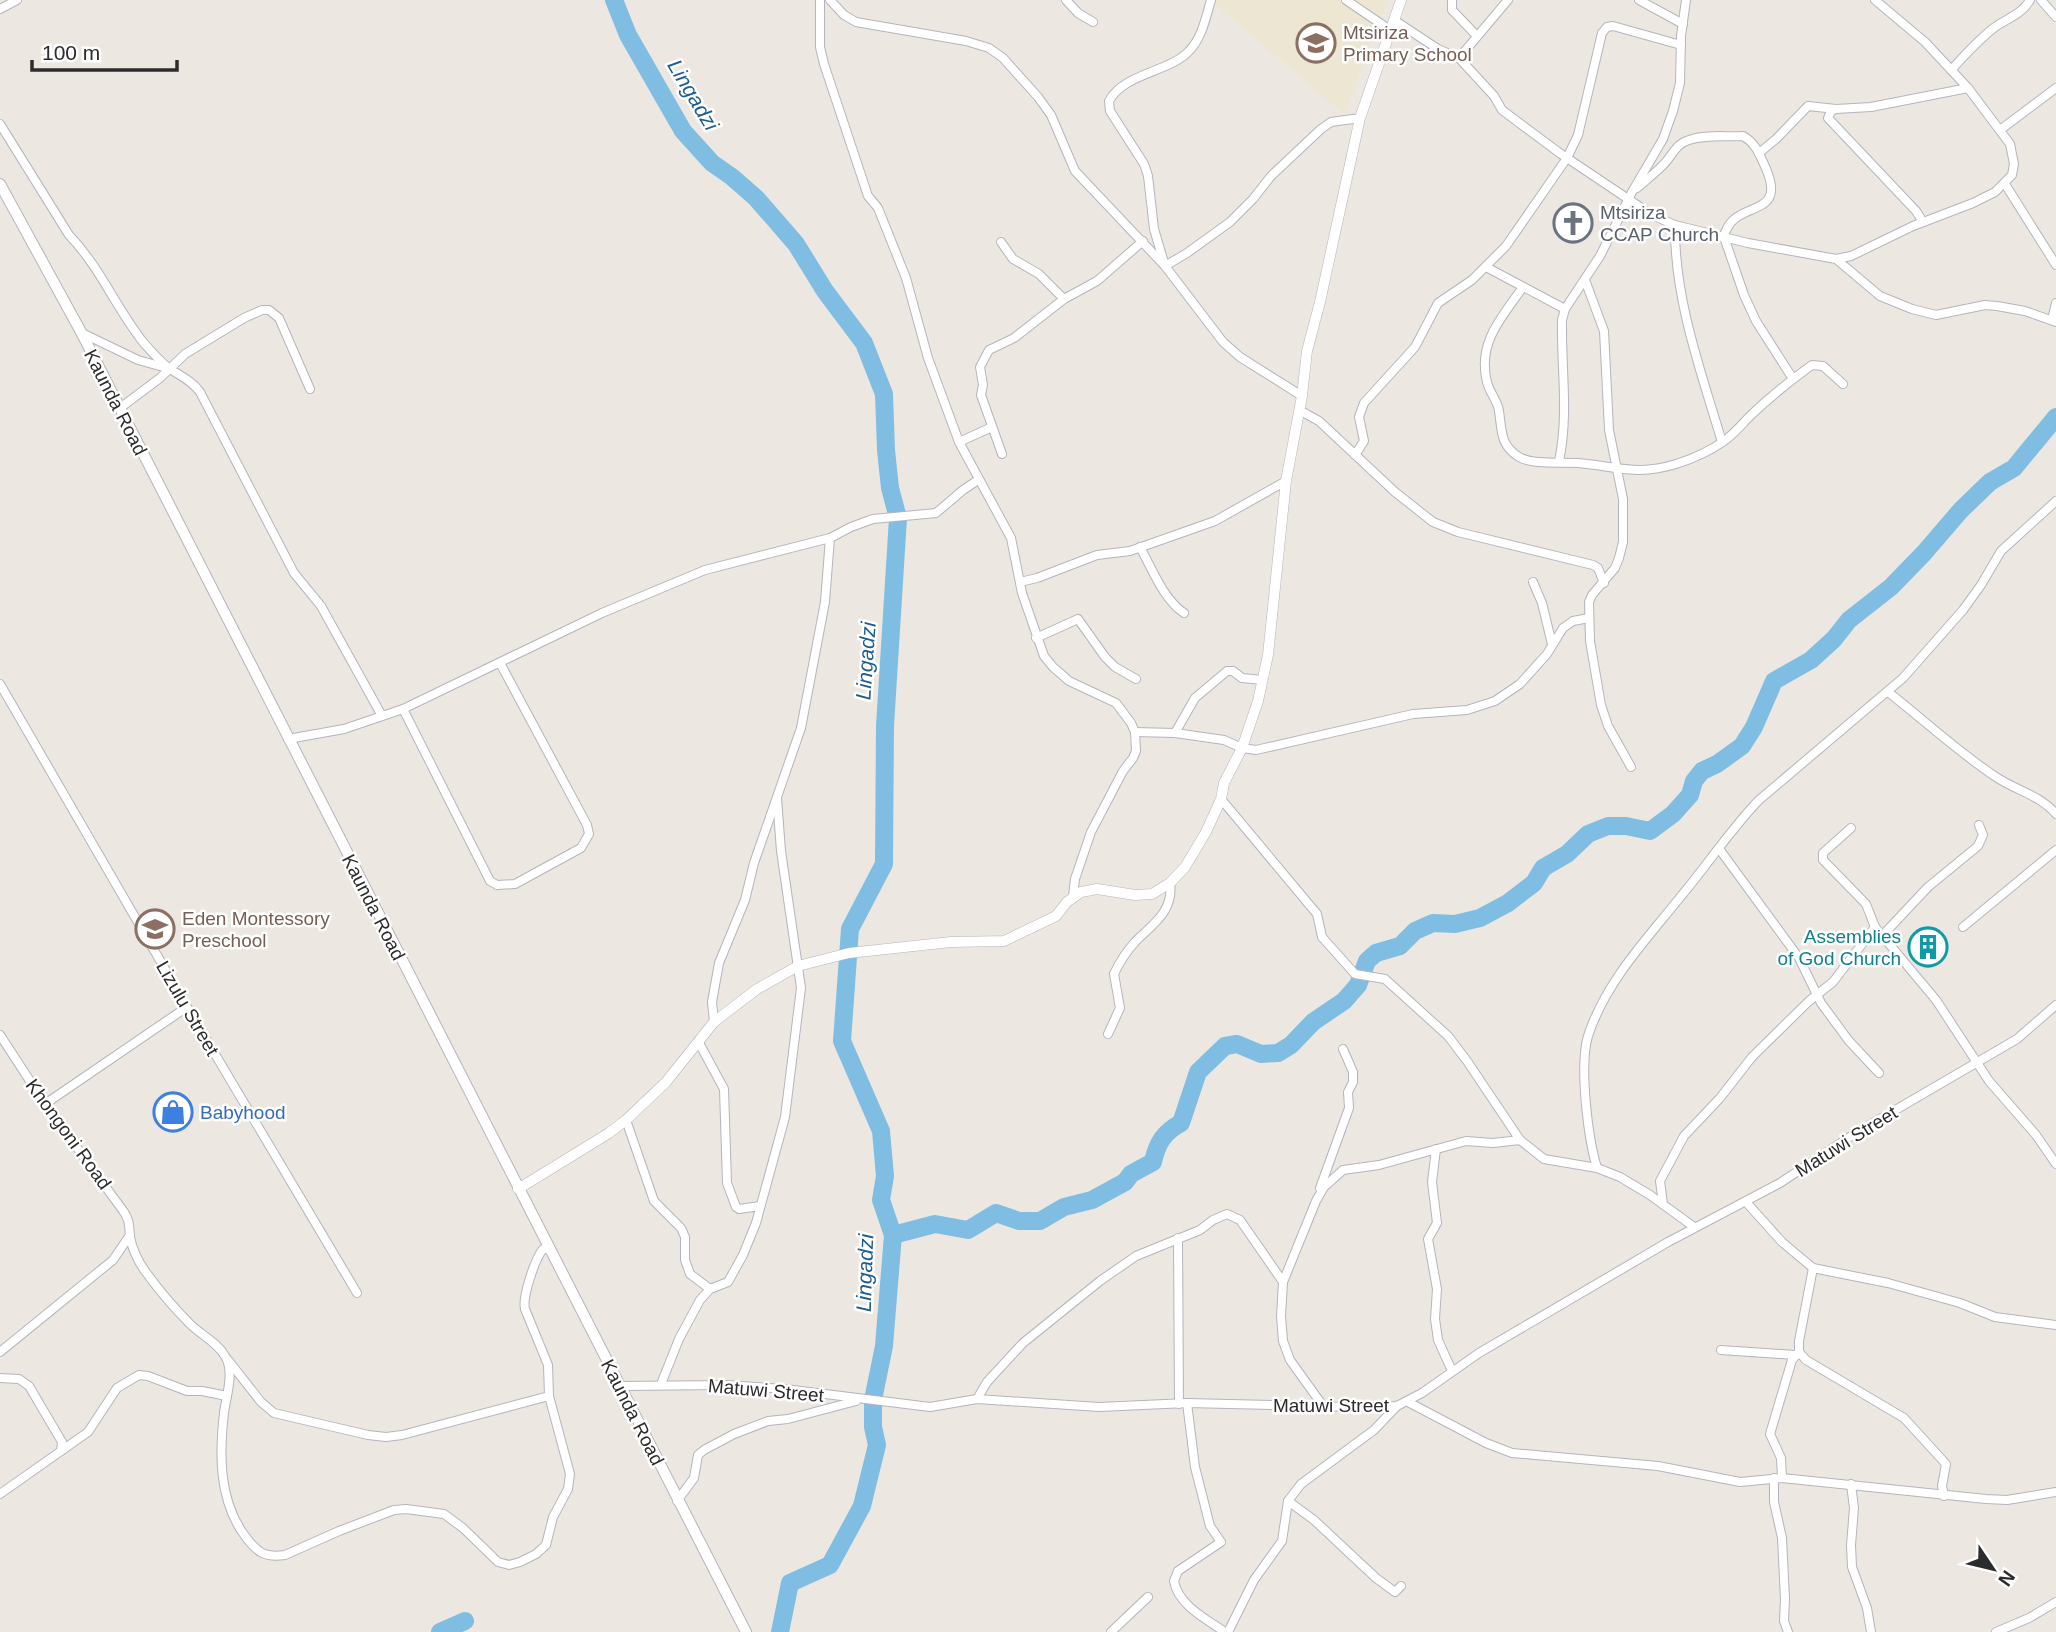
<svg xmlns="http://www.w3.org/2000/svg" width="2056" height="1632" viewBox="0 0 2056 1632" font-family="Arial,sans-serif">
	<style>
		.education { fill: #ece6d2 }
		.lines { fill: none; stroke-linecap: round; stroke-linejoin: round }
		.river { stroke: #7fbee2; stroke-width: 18 }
		.minor-casing { stroke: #b4b5be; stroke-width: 10 }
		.tertiary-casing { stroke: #b4b5be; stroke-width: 11 }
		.secondary-casing { stroke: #b4b5be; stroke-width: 12 }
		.minor { stroke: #fff; stroke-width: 8 }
		.tertiary { stroke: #fff; stroke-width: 10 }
		.secondary { stroke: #fff; stroke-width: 10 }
		.labels { text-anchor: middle; stroke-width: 5; stroke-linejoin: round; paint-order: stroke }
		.education-label { font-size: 19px; fill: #785e54; stroke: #fff; text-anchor: start }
		.worship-label { font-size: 19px; fill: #5b616d; stroke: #fff; text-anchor: start }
		.street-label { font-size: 19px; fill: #2c2c2c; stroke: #fff }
		.culture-label { font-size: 19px; fill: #0d838f; stroke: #fff; text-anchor: end }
		.shop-label { font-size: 19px; fill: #366cbe; stroke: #fff; text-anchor: start }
		.water-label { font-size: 21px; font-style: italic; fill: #1c5d91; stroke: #fff }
	</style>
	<rect width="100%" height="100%" fill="#ece8e1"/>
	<path class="education" d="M1210,0h179l-13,26 -31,89z"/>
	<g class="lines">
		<g class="river">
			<path d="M614,0l14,35 55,96 29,32 20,14 24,21 40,46 29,47 39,52 20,51 2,56 4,38 8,30 -13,208 -1,138 -34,65 -8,112 39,90 4,45 -4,24 12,35 -9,111 -10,49"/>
			<path d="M893,1235l42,-11 33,6 28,-17 23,8h21l24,-14 28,-7 33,-18 6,-8 22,-12c4,-19 11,-30 28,-39l17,-51 27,-26 12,-2 24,10 17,-1 13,-8 22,-23 31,-21 14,-16 9,-24 9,-8 24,-7 15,-15 18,-8 22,1 25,-6 28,-15 26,-20 9,-15 24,-14 21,-20 20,-8h18l24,5 23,-17 17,-19 4,-14 8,-10 15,-7 25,-18 12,-19 20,-46 37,-21 23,-21 15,-19 42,-33 33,-34 37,-43 29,-28 24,-14 42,-51"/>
			<path d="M440,1632l25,-11"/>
			<path d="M780,1632l10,-49 40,-18 32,-59 15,-61 -4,-18v-22"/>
		</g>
		<g class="minor-casing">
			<g id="minor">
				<path d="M820,0v47l4,17 44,132 10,12 28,70 22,80 31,84 52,96 11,55 22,63 9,11 16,14 47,22 15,20 4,9 1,19 -3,7 -10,13 -32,61 -16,47 -2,17"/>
				<path d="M830,0l14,15 12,7 110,19 23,7 14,10 35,39 13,18 24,56 90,95 58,76 17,15 62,39"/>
				<path d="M1066,0l12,13 15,9"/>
				<path d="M1211,0c-5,17 -9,38 -22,51 -19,21 -65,22 -80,50l1,10 34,53 4,12 6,53 11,37 22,-13 43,-31 23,-23 18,-23 50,-47 10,-7 29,-4"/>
				<path d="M1346,0l44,30"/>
				<path d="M1452,0v10l25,26"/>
				<path d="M1639,0l44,24"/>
				<path d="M2041,0l15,17"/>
				<path d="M0,9l17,-9"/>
				<path d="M1394,20l44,29 21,9 35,38 8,14 59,44 91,61 23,10 73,18 88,16 44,37 32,13 24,6 49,-10 12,1 28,5 31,11"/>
				<path d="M1459,58l49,-58"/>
				<path d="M1951,70c14,-15 28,-31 44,-43 13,-9 27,-13 35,-27"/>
				<path d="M1836,109l-5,2 -3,7 88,93 7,11"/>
				<path d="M0,124l69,111c31,32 47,73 74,107 8,9 17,20 27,27 11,7 22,12 30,23l94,181 27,33 61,110"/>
				<path d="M2000,130l56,-42"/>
				<path d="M1759,153l17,-14 32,-33 28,3 35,-2 97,-19"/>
				<path d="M2005,184l51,81"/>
				<path d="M1637,188c8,-7 17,-14 25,-22 10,-9 13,-22 27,-26 17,-6 37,-3 54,-4 11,6 15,15 20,26 30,61 -31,34 -39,75l20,58 12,26 37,58"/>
				<path d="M1675,225c-1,73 26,147 47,217"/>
				<path d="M1001,242l12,17 26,15 25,25"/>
				<path d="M1836,259l15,-3 62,-30 60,-23 22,-11 17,-17 2,-11 -4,-20 -42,-56 -43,-46 -50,-42"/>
				<path d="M1486,267l79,42"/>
				<path d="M1585,280l19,51 5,99 14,69v43l-4,16 -4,10 -23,27 -3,7 1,39 11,64 7,21 23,41"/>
				<path d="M1523,287c-21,30 -46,56 -36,95 2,10 11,19 12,29 3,20 1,34 20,46 16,9 48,4 68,7 35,4 54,11 89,0 16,-5 34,-13 48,-23 10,-7 18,-17 27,-26 19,-18 40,-35 61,-50l11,1 20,18"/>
				<path d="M2052,320l4,-17"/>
				<path d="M82,333l56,27 29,8"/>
				<path d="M120,408l40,-30 25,-24 59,-36 18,-8h7l10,8 31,71"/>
				<path d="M1299,410l20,11 76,71 38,30 25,10 135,33 5,3 6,15"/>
				<path d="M959,442l33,-15"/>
				<path d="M1002,454l-21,-59 2,-10 -3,-18 9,-17 25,-12 50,-39 33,-18 46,-40"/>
				<path d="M1355,455l9,-14 -5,-24 5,-14 51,-56 23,-44 34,-23 34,-34 61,-88 11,-23 24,-102 5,-6 6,-1 68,19"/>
				<path d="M1559,461c10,-47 2,-93 3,-141l3,-11 35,-53 32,-64 31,-53 10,-28 7,-28 1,-47 5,-36"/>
				<path d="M1140,547c12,22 24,53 44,66"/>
				<path d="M1020,582l17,-4 60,-23 33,-4 85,-30 71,-40"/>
				<path d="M1533,582l9,21 10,41"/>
				<path d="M1036,638l42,-19 27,38 10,10 21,12"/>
				<path d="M0,684l187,323 170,286"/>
				<path d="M1888,692c36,28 70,60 108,85 21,14 44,18 60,37"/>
				<path d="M403,709l87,172 7,4 18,-1 66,-36 8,-14 -2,-9 -87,-162"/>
				<path d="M1135,732l40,1 49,7 18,8 14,2 157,-36 54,-4 28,-9 25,-17 27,-30 16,-26 10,-7 16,-3"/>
				<path d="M1175,733l20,-35 32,-27h6l9,7 21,2"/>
				<path d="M288,739l56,-10 59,-20 199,-96 103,-43 125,-32 21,-11 22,-8 63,-6 27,-23 15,-10"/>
				<path d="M1221,799l96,115 5,23 33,37 30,5 63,57 19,25 53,79 24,19 53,9 23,9 30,18 44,32"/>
				<path d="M1851,828l-28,25v7l43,44 9,23 61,73 53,81 47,54 20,29"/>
				<path d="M1720,850l79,108 22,45 28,38 30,32"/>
				<path d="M1963,927l93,-77"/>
				<path d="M1882,936l46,-49 50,-41 5,-11 -4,-10"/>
				<path d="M714,1022l-2,-20 7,-39 26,-63 9,-37 47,-135 24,-126 5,-64"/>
				<path d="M1108,1034l12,-26 -6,-34c5,-11 13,-23 21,-32 18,-18 39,-31 35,-59"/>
				<path d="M0,1035l45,69 79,108c6,9 5,15 6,25 2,11 8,24 15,34 13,18 29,37 45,53 11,11 27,18 35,32 10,16 1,40 -1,57 -5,42 -5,88 21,123 12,16 19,22 40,19l54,-24 55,-21 12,-1 38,5 19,14 35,34 11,3 11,-3 16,-8 10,-9 7,-28 15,-28 2,-15 -21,-78 -1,-31 -23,-56c-3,-12 10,-50 18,-60h6"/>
				<path d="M698,1041l26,48 3,94 9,24 3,2 21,-3"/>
				<path d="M45,1104l142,-97"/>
				<path d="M626,1120l28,81 27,27 4,9v23l5,14 20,15"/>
				<path d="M1436,1149l-4,33 5,41 -9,16 9,50 -2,30 3,21 14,31"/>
				<path d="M1597,1168c-9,-30 -18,-102 -9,-132 18,-55 59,-97 94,-141 26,-31 49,-66 77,-95l144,-122 60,-68 18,-25 20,-34 55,-50"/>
				<path d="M1320,1188l29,-80 -1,-16 5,-10v-10l-10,-23"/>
				<path d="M1746,1202l36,40 31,26 75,15 72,20 35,14 61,8"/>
				<path d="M1663,1204l-3,-23 24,-45 36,-38 32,-41 57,-56 24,-19 42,-55"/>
				<path d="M1178,1238l1,166"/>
				<path d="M1813,1268l-14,73v11l7,8 98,58 42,46 -4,22 2,10"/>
				<path d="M1721,1350l74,5"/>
				<path d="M0,1352l113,-92 17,-25"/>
				<path d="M228,1360l33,42 13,11 94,22 18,2 16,-2 147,-39"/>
				<path d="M0,1378l19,1 10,7 33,56 -1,9 -61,43"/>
				<path d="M661,1384l18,-45 21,-39 10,-11 18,-7 15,-27 13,-32 29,-106 16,-129 -20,-137 -4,-53"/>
				<path d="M620,1386l106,-1 59,4 145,18 47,-8 122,8 88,-4 164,4 46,-1 25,-13 57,-40 189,-111 112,-59 76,-50 161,-94 39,-34"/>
				<path d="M977,1399l10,-17 36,-39 77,-62 36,-25 64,-26 13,-10 14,-6 13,6 43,62"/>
				<path d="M1408,1402l78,41 26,10 146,13 82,16 42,-4 204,21 21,1 49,-8"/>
				<path d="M1187,1403l8,64 15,59 11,16 -43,29 -4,10c4,24 32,38 51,51"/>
				<path d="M1323,1406l-33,-46 -7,-19 -2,-25 2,-34 33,-81 8,-14 19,-17 36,-5 87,-24 27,2 27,-3"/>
				<path d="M61,1451l27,-19 29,-44 22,-13 9,1 39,15h15l25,5"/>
				<path d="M1774,1478v24l8,36 3,61 -1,22 4,11"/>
				<path d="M1782,1478l-1,-20 -11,-24 22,-74 7,-8"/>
				<path d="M1851,1484l3,24 -3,37 1,22 15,41 4,24"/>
				<path d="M677,1501l17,-23 4,-23 6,-5 30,-16 34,-13 20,-2 68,-18"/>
				<path d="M1288,1501l26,19 62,58 19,14 6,-6"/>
				<path d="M1111,1632l37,-35"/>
				<path d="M1228,1632l26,-52 28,-39 6,-40 13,-17 73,-54 23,-24"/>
				<path d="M1996,1632l33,-14 27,-16"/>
			</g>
		</g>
		<g class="tertiary-casing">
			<path id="tertiary" d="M518,1189l91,-56 17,-13 40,-38 48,-60 43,-33 41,-23 51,-13 102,-11 53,-1 52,-25 11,-14 14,-10 16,-3 38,6 17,-1 18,-11 15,-16 21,-35 15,-33 3,-16 18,-35 16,-47 10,-46 18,-174 16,-85 5,-45 13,-49 40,-184 41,-118"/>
		</g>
		<g class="secondary-casing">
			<path id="secondary" d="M0,184l81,148 665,1300"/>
		</g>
		<use href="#minor" class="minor"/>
		<use href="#tertiary" class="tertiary"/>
		<use href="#secondary" class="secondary"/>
	</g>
	<defs>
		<g id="school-ring" transform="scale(2.0125)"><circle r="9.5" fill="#fff" stroke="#8d6e63" stroke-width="1.5"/><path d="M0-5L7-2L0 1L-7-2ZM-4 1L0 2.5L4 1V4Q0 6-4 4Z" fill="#8d6e63"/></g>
		<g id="church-ring" transform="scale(2.0125)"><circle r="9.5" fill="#fff" stroke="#6b7280" stroke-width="1.5"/><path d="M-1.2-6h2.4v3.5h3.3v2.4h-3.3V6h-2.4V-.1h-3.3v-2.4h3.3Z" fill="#6b7280"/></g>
		<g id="building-ring" transform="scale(2.0125)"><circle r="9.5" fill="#fff" stroke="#0f9aa8" stroke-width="1.5"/><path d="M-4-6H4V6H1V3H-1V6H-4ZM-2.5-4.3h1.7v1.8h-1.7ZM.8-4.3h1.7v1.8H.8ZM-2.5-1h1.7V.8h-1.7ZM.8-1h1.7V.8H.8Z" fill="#0f9aa8"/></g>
		<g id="shop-ring" transform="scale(2.0125)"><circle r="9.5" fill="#fff" stroke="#3f7fe0" stroke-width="1.5"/><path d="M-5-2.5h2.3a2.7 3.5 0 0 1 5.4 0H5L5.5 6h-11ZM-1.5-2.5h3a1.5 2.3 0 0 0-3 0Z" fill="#3f7fe0"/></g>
	</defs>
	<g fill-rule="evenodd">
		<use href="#school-ring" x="1316" y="43"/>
		<use href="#church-ring" x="1573" y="223"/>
		<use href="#school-ring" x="155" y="929"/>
		<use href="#building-ring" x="1928" y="947"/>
		<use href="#shop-ring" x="173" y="1112"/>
	</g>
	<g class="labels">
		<g class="education-label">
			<text x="1343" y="39">Mtsiriza<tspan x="1343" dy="22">Primary School</tspan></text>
			<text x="182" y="925">Eden Montessory<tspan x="182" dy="22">Preschool</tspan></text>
		</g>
		<g class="worship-label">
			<text x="1600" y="219">Mtsiriza<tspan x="1600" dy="22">CCAP Church</tspan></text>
		</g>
		<g class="street-label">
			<text transform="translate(116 402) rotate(63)" y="7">Kaunda Road</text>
			<text transform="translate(374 907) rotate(63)" y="7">Kaunda Road</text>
			<text transform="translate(188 1008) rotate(60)" y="7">Lizulu Street</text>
			<text transform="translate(69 1134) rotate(54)" y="7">Khongoni Road</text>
			<text transform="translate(1846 1141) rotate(-32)" y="7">Matuwi Street</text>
			<text transform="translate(766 1390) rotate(5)" y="7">Matuwi Street</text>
			<text x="1331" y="1412">Matuwi Street</text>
			<text transform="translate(633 1412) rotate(63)" y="7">Kaunda Road</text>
		</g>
		<g class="culture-label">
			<text x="1901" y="943">Assemblies<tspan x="1901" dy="22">of God Church</tspan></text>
		</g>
		<g class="shop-label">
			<text x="200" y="1119">Babyhood</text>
		</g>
		<g class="water-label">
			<text transform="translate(693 95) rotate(59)" y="7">Lingadzi</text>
			<text transform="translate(866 661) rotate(-86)" y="7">Lingadzi</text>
			<text transform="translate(865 1273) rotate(-88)" y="7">Lingadzi</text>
		</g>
	</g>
	<g transform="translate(1993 1569) rotate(125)" stroke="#ffffff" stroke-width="5" paint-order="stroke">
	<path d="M0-5L12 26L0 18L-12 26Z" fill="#2c2c2c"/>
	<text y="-10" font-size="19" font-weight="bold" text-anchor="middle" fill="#2c2c2c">N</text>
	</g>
	<path d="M32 60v10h145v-10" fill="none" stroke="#2c2c2c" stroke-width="3.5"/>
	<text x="42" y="60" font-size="21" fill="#2c2c2c" stroke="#ffffff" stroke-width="5" paint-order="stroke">100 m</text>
</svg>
